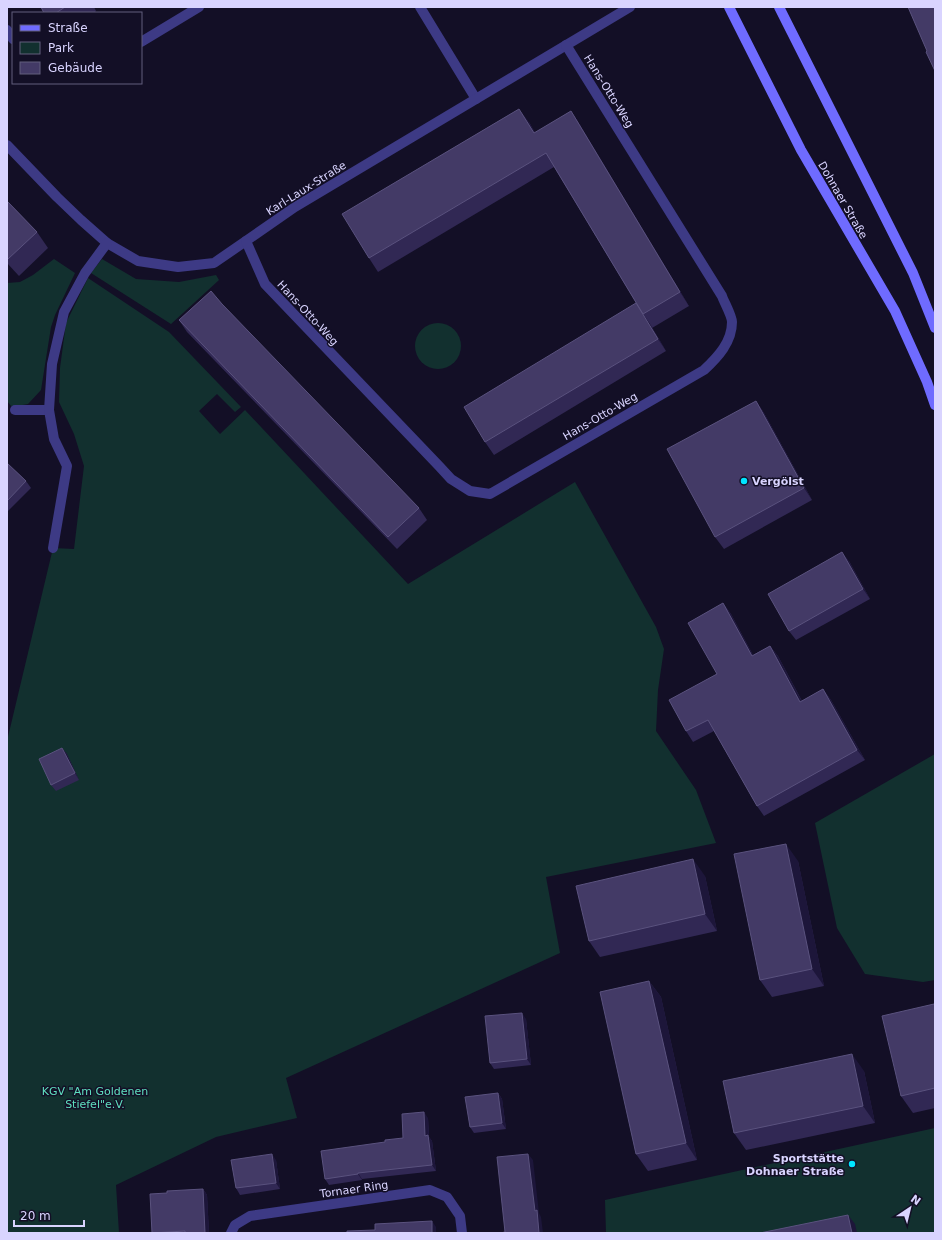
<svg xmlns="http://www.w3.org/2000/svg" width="942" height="1240" viewBox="0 0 942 1240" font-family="'DejaVu Sans',sans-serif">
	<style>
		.green { fill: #12302f }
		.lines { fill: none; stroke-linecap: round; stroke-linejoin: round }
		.street { stroke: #3d3a85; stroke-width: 10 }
		.secondary { stroke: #6f6bff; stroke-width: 10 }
		.wall { fill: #312854 }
		.shaded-wall { fill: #1d163a }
		.building { fill: #433a66; stroke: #5a527e }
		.poi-dot { fill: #00e5ff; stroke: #130f26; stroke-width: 1.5 }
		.labels { text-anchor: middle; stroke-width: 3; stroke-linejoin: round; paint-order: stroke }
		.street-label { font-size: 11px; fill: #d9d4ff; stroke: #130f26 }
		.poi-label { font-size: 11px; font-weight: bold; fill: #d9d4ff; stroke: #130f26; text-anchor: start }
		.park-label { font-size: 11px; fill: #5fe0c0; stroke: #130f26 }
	</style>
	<rect width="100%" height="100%" fill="#130f26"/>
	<g class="green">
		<path d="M54,259l21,14 -20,42 -4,12 -10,63 -13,14 -16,3 -5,-6v-118l13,-1 13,-7z"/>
		<path d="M102,259l34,20 43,3 37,-7 3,5 -48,44 -80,-51z"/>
		<path d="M88,278l81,54 72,75 -6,5 -18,-18 -18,17 21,23 25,-24 163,174 167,-102 81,145 8,22 -6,41 -2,41 40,59 20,53 -170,34 14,76 -274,125 11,40 -81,19 -100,48 3,48h-112v-492l46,-193 21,1 10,-83 -10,-32 -15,-32 1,-34 6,-45z"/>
		<circle cx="438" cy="346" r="23"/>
		<path d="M935,754v226l-12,2 -58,-8 -28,-46 -22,-105z"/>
		<path d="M935,1128v105h-329l-1,-33z"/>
	</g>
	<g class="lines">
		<g class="street">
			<path d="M420,7l56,92"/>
			<path d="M7,30l6,9"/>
			<path d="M141,42l58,-35"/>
			<path d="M7,145l50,52 24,23 26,23 31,18 40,6 36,-4 81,-56 335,-200"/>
			<path d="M246,241l19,43 174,182 12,13 19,12 20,3 214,-124c14,-13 28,-28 28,-48 0,-6 -8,-20 -10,-26l-156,-251"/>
			<path d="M15,410h34"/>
			<path d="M53,548l14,-82 -13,-27 -5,-29 3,-46 12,-52 21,-39 22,-30"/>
			<path d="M231,1233l4,-8 15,-9 180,-26 17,7 13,19 2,17"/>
		</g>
		<g class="secondary">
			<path d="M729,7l72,143 94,161 32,71 8,23"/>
			<path d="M779,7l134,266 22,55"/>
		</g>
	</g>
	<g class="wall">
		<path d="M41,7h53l2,4 -2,2h-50z"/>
		<path d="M571,111l9,14 109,181 -37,22 -2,-4 16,27 -172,104 -9,-13 151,-139 -82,-136 -176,105 -9,-14 160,-136 6,11z"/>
		<path d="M7,201l30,31 11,16 -29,28 -12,-13z"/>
		<path d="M179,320l240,188 8,12 -30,29 -210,-217z"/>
		<path d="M756,401l8,12 48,87 -88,49 -9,-12z"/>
		<path d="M7,463l19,18 5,7 -24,24z"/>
		<path d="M849,561l21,38 -74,41 -7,-9z"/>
		<path d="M723,603l8,11 22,41 17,-9 8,10 24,45 21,-12 8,11 34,60 -101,56 -7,-10 -43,-75 -21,11 -7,-11 31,-57z"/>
		<path d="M62,748l5,6 12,26 -23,11 -5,-6z"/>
		<path d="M798,861l26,125 -52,11 -12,-17z"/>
		<path d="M705,876l12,55 -117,26 -11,-16z"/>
		<path d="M649,981l12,16 36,163 -49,11 -12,-17z"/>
		<path d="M935,1005v103l-22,5 -12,-17z"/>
		<path d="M526,1019l5,46 -37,4 -4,-6z"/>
		<path d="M864,1071l11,52 -129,27 -12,-17z"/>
		<path d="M498,1093l4,6 4,30 -32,4 -4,-6z"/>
		<path d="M428,1118l1,19 3,4 4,30 -74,8v1l-33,5 -4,-6 60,-37 18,-4z"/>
		<path d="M276,1160l4,29 -40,6 -4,-7z"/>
		<path d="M203,1189l4,6 2,38h-56l14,-40z"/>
	</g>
	<g class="shaded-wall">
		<path d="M519,109l10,13 15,25 -10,-14z"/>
		<path d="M571,111l9,14 109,181 -9,-14z"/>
		<path d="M643,314l7,10 16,27 -8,-12z"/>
		<path d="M756,401l8,12 48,87 -8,-12z"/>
		<path d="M842,552l7,9 21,38 -7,-10z"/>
		<path d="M723,603l8,11 28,52 -7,-10z"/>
		<path d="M770,646l8,10 30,57 -8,-11z"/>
		<path d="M823,689l8,11 34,60 -8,-10z"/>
		<path d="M62,748l5,6 12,26 -4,-7z"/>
		<path d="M786,844l12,17 26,125 -12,-17z"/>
		<path d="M693,859l12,17 12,55 -12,-17z"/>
		<path d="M649,981l12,16 36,163 -11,-17z"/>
		<path d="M522,1013l4,6 5,46 -4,-6z"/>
		<path d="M852,1054l12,17 11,52 -12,-17z"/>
		<path d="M498,1093l4,6 4,30 -4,-6z"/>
		<path d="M424,1112l4,6 1,19 3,4 4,30 -4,-6 -7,-29z"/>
		<path d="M272,1154l4,6 4,29 -4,-6z"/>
		<path d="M528,1154l5,6 6,53 2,4 2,16h-4l-4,-22z"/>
		<path d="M358,1173l4,6v1l-4,-6z"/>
		<path d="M203,1189l4,6 2,38h-4z"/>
		<path d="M848,1215l7,9 2,9h-5z"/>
		<path d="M432,1221l4,6v6h-4z"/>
	</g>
	<g class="building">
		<path d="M41,7h24l-9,6h-12z"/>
		<path d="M908,7h27v64l-9,-19 1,-1z"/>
		<path d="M519,109l15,24 37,-22 109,181 -37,22 -97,-161 -177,105 -27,-44z"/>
		<path d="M7,201l30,31 -29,27h-1z"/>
		<path d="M211,291l11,13 197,204 -31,29 -209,-217z"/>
		<path d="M636,303l22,36 -173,103 -21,-35z"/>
		<path d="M756,401l48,87 -89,49 -48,-88z"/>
		<path d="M7,463l19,18 -19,20z"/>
		<path d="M842,552l21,37 -74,42 -21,-37z"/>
		<path d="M723,603l29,53 18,-10 30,56 23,-13 34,61 -100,56 -49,-86 -22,11 -17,-31 48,-26 -29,-51z"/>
		<path d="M62,748l13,25 -24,12 -12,-26z"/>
		<path d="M786,844l26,125 -52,11 -26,-126z"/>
		<path d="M693,859l12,55 -116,27 -13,-55z"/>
		<path d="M649,981l37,162 -50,11 -36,-162z"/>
		<path d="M934,1004l1,3v81l-34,8 -19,-80z"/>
		<path d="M522,1013l5,46 -37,4 -5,-47z"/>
		<path d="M852,1054l11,52 -129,27 -11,-52z"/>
		<path d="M498,1093l4,30 -32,4 -5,-30z"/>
		<path d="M424,1112l1,24 3,-1 4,30 -74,8v1l-33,5 -4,-28 64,-9v-2l18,-2 -1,-24z"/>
		<path d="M272,1154l4,29 -40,5 -5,-28z"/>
		<path d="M528,1154l7,57 2,-1 2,23h-39l5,-1 -8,-75z"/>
		<path d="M203,1189l2,44h-20v-2l-33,2 -2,-39 17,-1v-2z"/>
		<path d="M848,1215l4,18h-92z"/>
		<path d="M432,1221v12h-85v-2l28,-1v-6z"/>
	</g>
	<g class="poi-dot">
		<circle cx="744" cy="481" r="4"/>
		<circle cx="852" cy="1164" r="4"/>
	</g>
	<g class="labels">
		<g class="street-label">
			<text transform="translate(609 91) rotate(58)" y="4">Hans-Otto-Weg</text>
			<text transform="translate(306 188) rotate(-32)" y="4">Karl-Laux-Straße</text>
			<text transform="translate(843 200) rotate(60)" y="4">Dohnaer Straße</text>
			<text transform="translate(308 313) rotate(47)" y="4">Hans-Otto-Weg</text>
			<text transform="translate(600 416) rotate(-30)" y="4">Hans-Otto-Weg</text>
			<text transform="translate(354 1189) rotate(-8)" y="4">Tornaer Ring</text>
		</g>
		<g class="poi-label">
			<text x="752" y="485">Vergölst</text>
			<text x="844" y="1162" text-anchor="end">Sportstätte<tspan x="844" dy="13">Dohnaer Straße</tspan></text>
		</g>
		<g class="park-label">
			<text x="95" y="1095">KGV "Am Goldenen<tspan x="95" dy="13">Stiefel"e.V.</tspan></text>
		</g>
	</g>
	<rect width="942" height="1240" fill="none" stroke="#d9d4ff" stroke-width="16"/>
	<rect x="12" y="12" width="130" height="72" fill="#130f26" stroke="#625e7d"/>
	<rect x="20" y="25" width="20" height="6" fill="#6f6bff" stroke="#625e7d"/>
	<text x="48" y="32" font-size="12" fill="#d9d4ff">Straße</text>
	<rect x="20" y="42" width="20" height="12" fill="#12302f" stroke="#625e7d"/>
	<text x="48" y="52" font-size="12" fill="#d9d4ff">Park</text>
	<rect x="20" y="62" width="20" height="12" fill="#433a66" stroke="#625e7d"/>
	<text x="48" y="72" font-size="12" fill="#d9d4ff">Gebäude</text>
	<g transform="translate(910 1208) rotate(35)" stroke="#130f26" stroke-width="3" paint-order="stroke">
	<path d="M0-3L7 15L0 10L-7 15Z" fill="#d9d4ff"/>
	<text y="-6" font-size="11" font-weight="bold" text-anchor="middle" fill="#d9d4ff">N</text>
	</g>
	<path d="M14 1220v6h70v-6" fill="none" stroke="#d9d4ff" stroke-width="2"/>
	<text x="20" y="1220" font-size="12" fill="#d9d4ff" stroke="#130f26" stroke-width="3" paint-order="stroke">20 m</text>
</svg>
